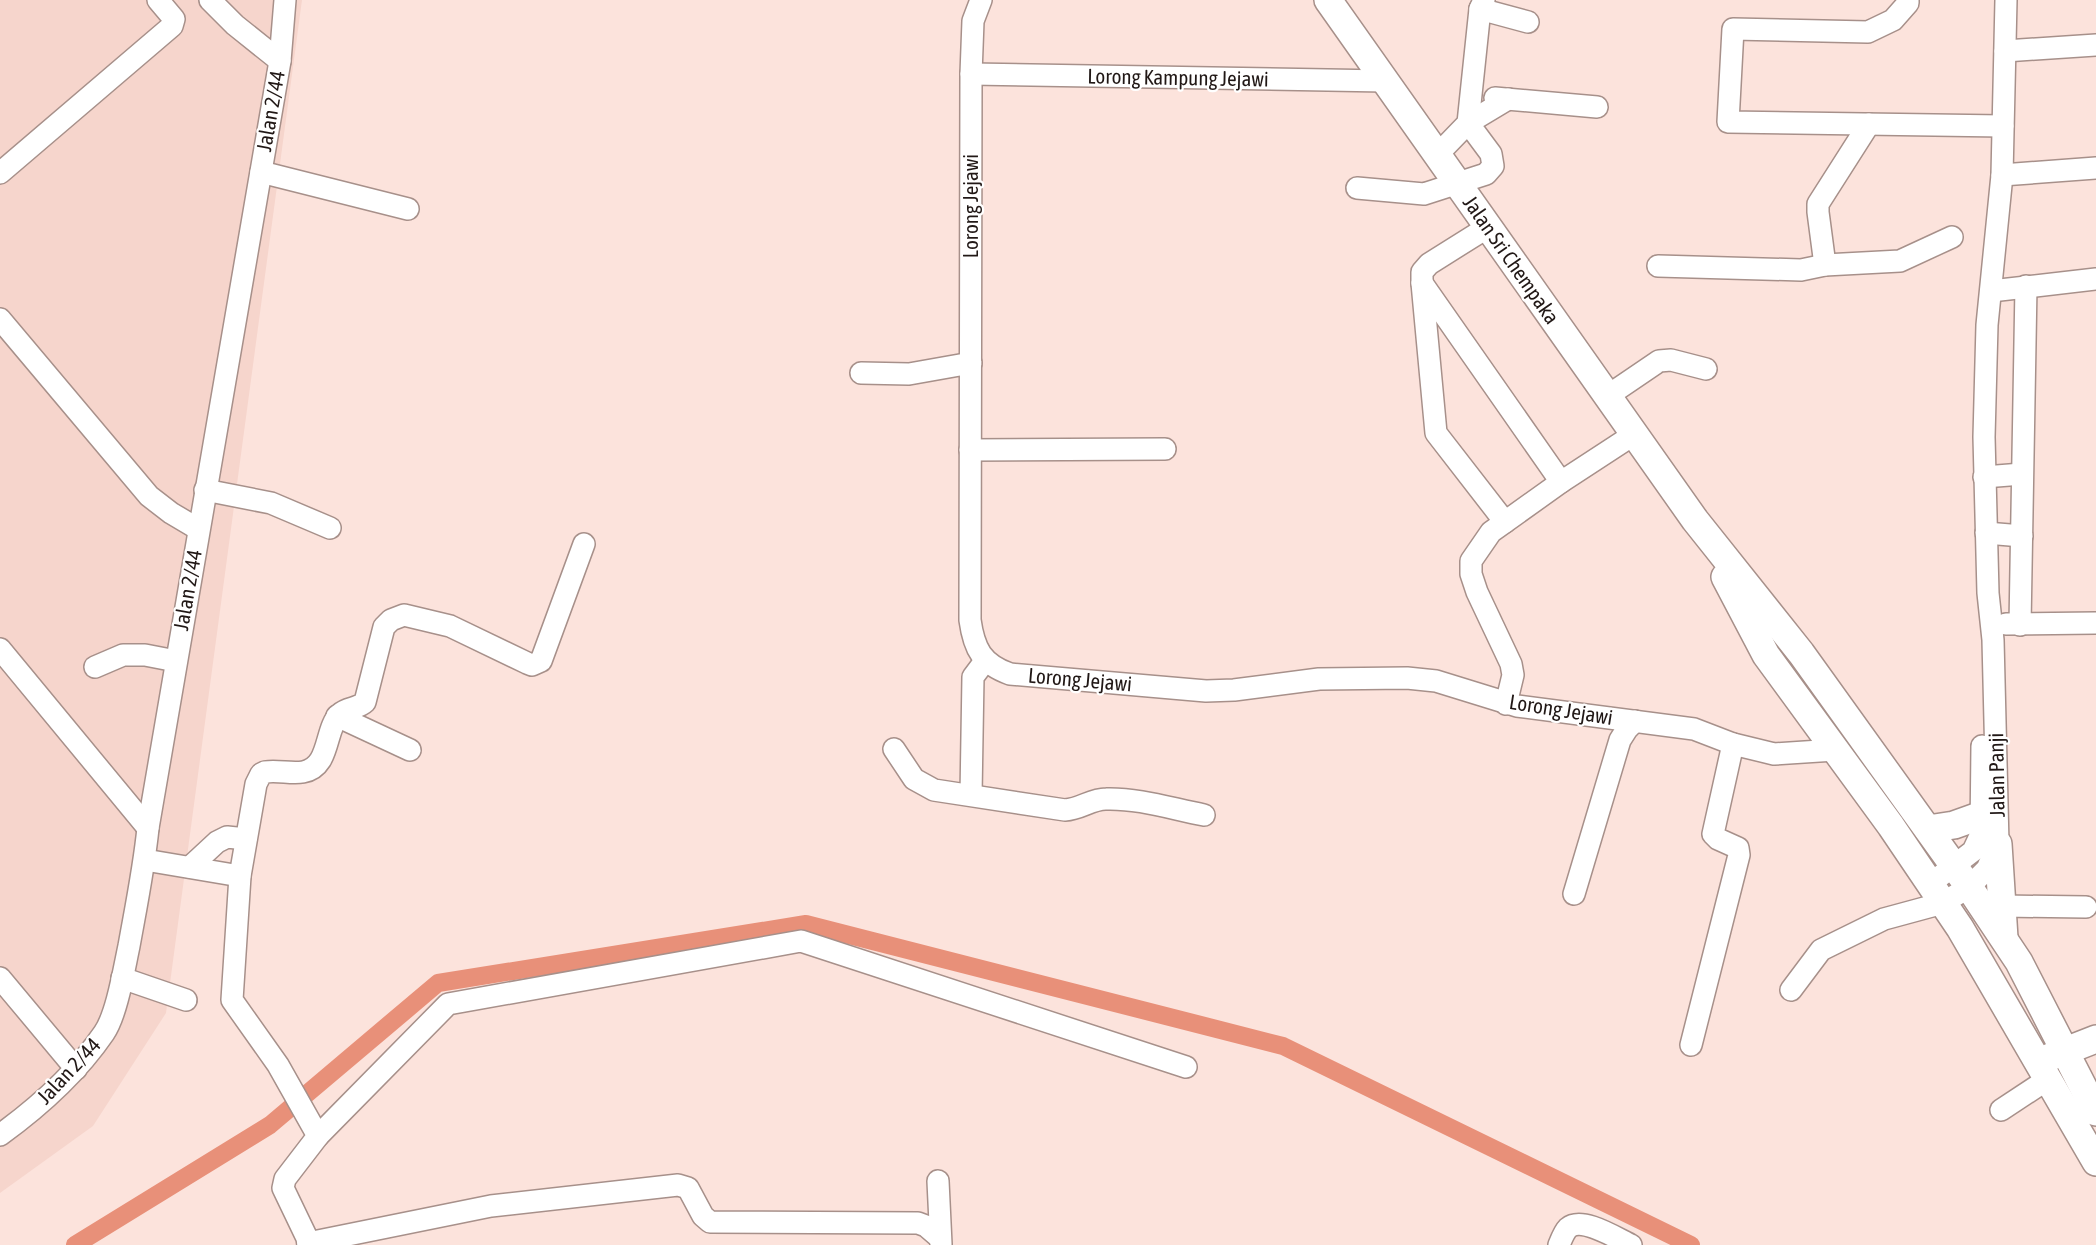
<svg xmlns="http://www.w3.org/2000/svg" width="2096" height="1245" viewBox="0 0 2096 1245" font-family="'Asap Condensed',sans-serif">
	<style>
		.built { fill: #f6d5cc }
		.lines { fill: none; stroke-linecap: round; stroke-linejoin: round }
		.canal { stroke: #e89079; stroke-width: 18 }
		.minor-casing { stroke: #a7908a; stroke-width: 24 }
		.major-casing { stroke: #a7908a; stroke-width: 30 }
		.minor { stroke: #fff; stroke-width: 21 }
		.major { stroke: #fff; stroke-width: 27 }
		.labels { text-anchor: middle; stroke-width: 4.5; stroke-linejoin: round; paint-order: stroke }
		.street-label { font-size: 21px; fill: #211816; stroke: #fff }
	</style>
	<rect width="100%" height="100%" fill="#fce3dc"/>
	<path class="built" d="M0,0h302l-136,1013 -73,113 -93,67z"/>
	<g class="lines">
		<path class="canal" d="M75,1245l195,-120 168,-142 368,-59 477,122 408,199"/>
		<g class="minor-casing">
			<g id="minor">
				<path d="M210,0l25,25 45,36"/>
				<path d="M981,0l-8,21 -2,53 -1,546c4,29 12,44 40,54l196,17 28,-1 85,-11 88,-1 29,3 81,25 177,23 39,15 41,10 61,-4"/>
				<path d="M1908,0v3l-15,17 -25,12 -135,-3 -5,93 275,4"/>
				<path d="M1480,9l48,13"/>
				<path d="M2005,51l91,-6"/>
				<path d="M971,74l414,7"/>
				<path d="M1495,98l102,9"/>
				<path d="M1437,155l31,-32 12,-114 4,-9"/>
				<path d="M261,172l147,37"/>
				<path d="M0,173l172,-147 2,-7 -16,-19"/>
				<path d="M2002,175l94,-7"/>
				<path d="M1357,188l67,6 62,-20 7,-8 -2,-12 -23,-31 40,-24"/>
				<path d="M1488,227l-59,37 -7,8v11l14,150 69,89"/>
				<path d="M1825,265l-7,-53v-8l51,-80"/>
				<path d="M1658,266l143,4 24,-5 75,-4 52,-24"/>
				<path d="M1422,283l139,199"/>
				<path d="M1991,291l105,-12"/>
				<path d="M0,319l149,177 22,17 27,16"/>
				<path d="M861,373l48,1 62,-11"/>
				<path d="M1606,397l53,-36 12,-1 35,9"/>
				<path d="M970,450l195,-1"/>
				<path d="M1984,477l38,-3"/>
				<path d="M205,490l66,13 59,25"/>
				<path d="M1986,533l36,3"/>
				<path d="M2006,624l90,-1"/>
				<path d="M2020,625l6,-339"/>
				<path d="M0,649l148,179"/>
				<path d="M95,667l28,-12h22l31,6"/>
				<path d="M1506,704l7,-29 -2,-11 -34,-72 -6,-18v-13l20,-29 70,-50 72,-47"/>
				<path d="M337,716l73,34"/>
				<path d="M894,749l20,30 20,11 131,20c16,-1 26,-11 41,-11 33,-1 66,10 98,16"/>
				<path d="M971,795l2,-118 12,-16"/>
				<path d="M145,860l95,16"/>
				<path d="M190,867l27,-25 10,-5 19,2"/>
				<path d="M1930,884l43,-33 8,-17 1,-88"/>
				<path d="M1574,894l46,-154 7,-11 8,-8"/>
				<path d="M2002,906l84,1"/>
				<path d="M0,978l76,91"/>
				<path d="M122,978l64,22"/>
				<path d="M1791,990l30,-40 63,-31 59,-16 26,-16 18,-18 11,-25 -5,-204 -5,-47 -4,-156 3,-112 15,-150 4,-175"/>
				<path d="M1691,1045l48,-190 -1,-7 -20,-9 -5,-5 20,-90"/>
				<path d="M2001,1110l47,-31"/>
				<path d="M0,1135c40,-29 76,-61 104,-102 13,-19 20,-64 25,-87 7,-39 15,-78 19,-118l132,-767 5,-61"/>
				<path d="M318,1136l130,-132 353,-63 385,126"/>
				<path d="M938,1181l3,63"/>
				<path d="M308,1243l183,-37 187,-21 10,3 15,28 7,6 208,1 8,3 14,12"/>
				<path d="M308,1245l-1,-7 -24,-50 2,-9 33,-43 -40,-71 -46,-65 8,-124 16,-92 5,-10 4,-2c13,-2 26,2 38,0 28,-5 21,-43 37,-58 7,-7 18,-5 25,-12l19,-75 7,-7 13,-5 46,11 77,37 5,2 9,-4 43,-117"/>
				<path d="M1559,1245c2,-5 5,-13 9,-17 14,-12 48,10 63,17"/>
			</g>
		</g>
		<g class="major-casing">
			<g id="major">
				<path d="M1328,0l367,520 106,133 168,234 50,75 77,150"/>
				<path d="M1725,577l41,78 125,171 69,102 136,234"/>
				<path d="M1928,829l26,-4 28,-10"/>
				<path d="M1998,844l6,94"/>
				<path d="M2050,1057l46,-18"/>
			</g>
		</g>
		<use href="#minor" class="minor"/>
		<use href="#major" class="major"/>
	</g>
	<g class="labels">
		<g class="street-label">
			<text transform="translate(1178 78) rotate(1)" y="7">Lorong Kampung Jejawi</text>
			<text transform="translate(271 111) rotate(-80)" y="7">Jalan 2/44</text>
			<text transform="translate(971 206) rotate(-90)" y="7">Lorong Jejawi</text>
			<text transform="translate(1511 260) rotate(55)" y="7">Jalan Sri Chempaka</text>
			<text transform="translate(188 590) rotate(-80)" y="7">Jalan 2/44</text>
			<text transform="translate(1080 680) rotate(5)" y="7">Lorong Jejawi</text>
			<text transform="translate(1561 710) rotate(9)" y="7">Lorong Jejawi</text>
			<text transform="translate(1997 775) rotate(-91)" y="7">Jalan Panji</text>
			<text transform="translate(69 1071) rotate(-47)" y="7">Jalan 2/44</text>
		</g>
	</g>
</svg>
